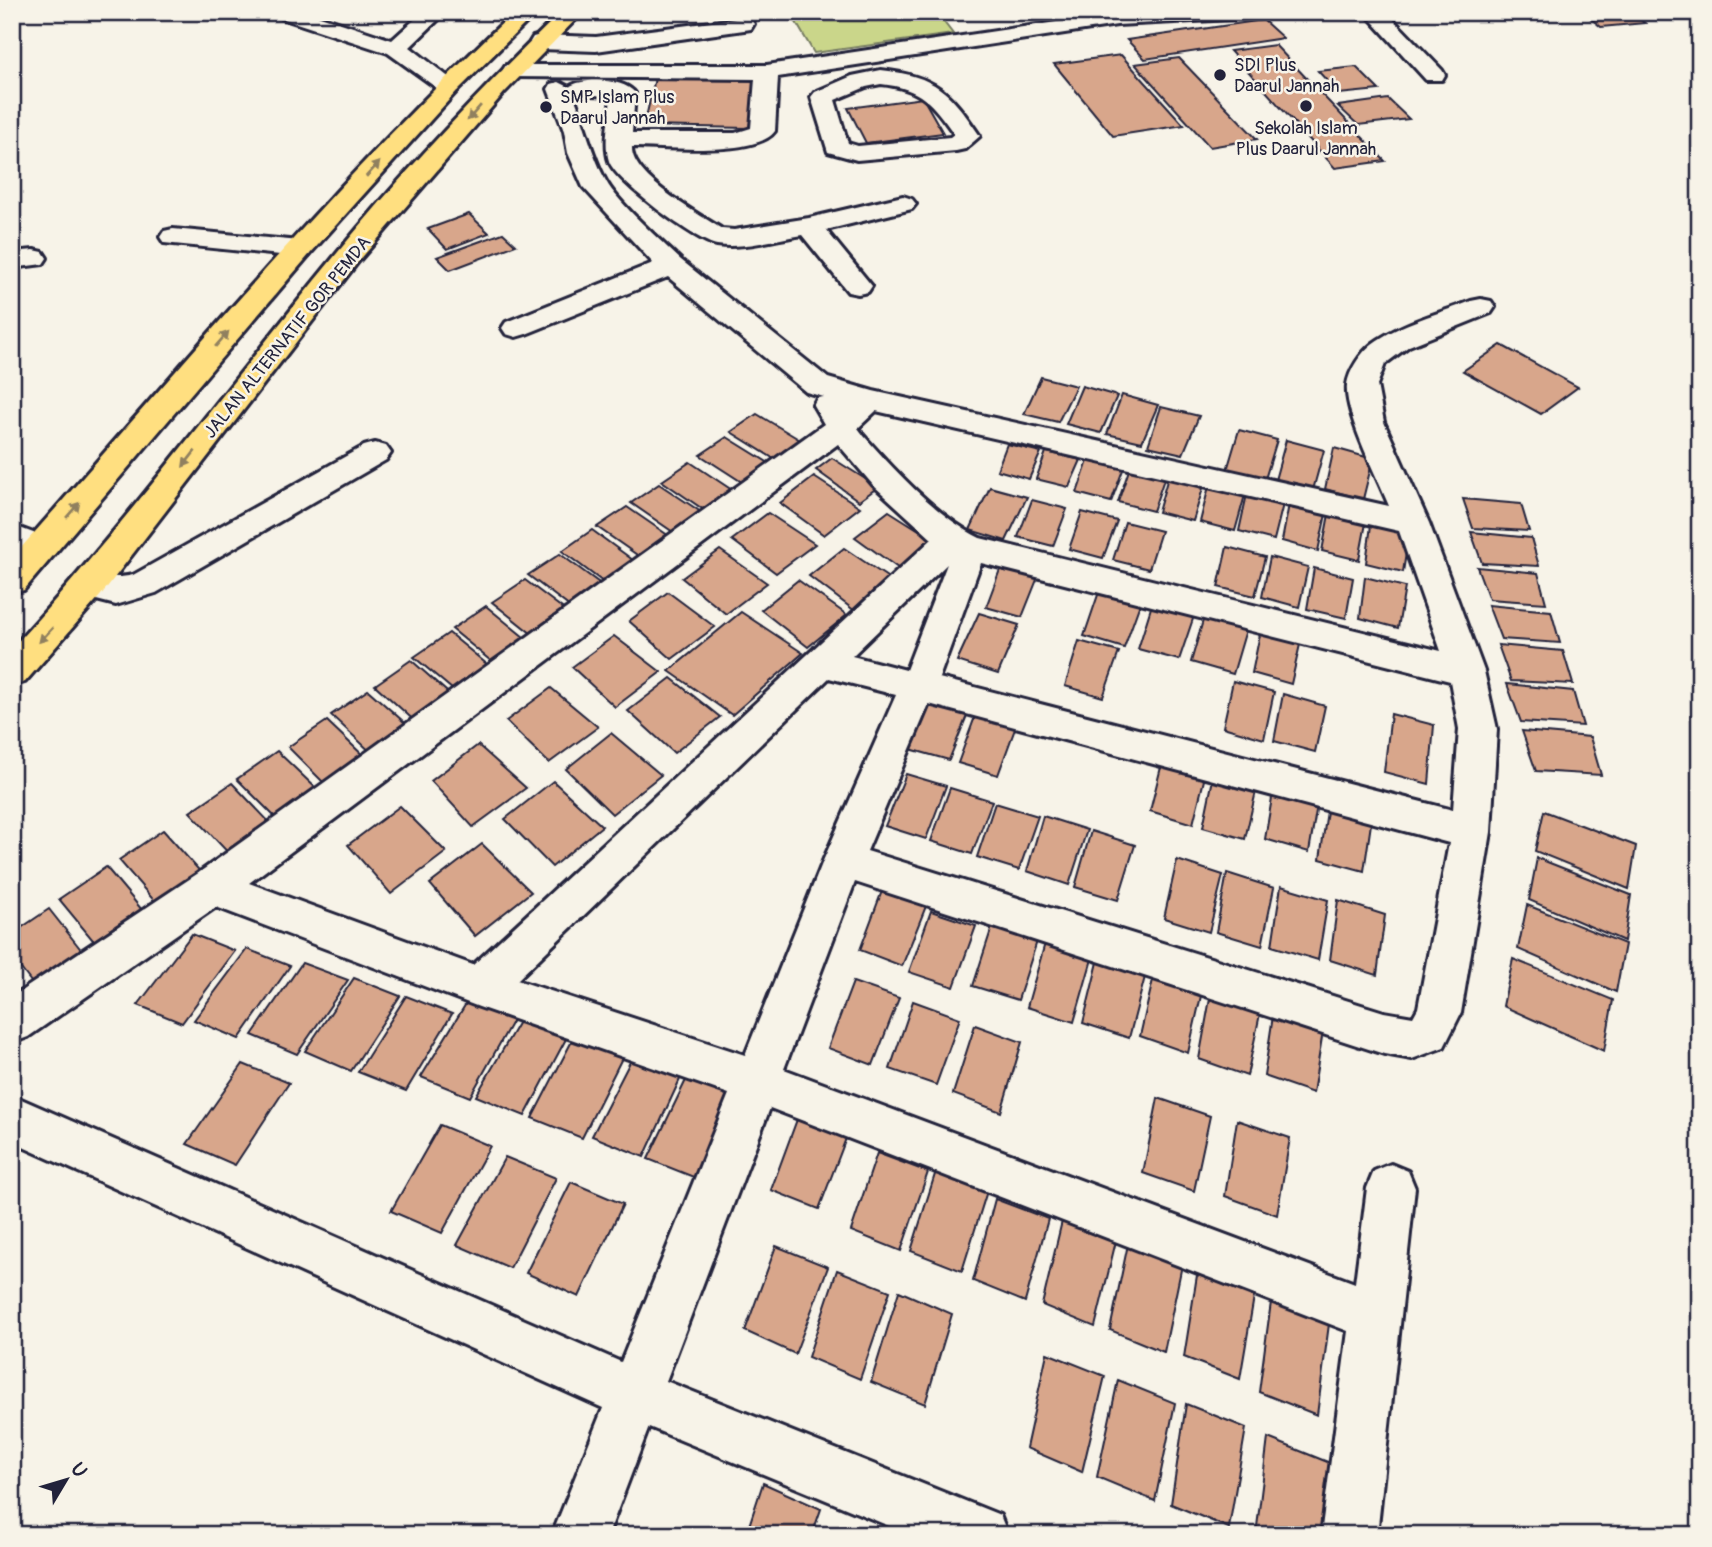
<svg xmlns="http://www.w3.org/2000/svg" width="1712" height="1547" viewBox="0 0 1712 1547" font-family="Pangolin,sans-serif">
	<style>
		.green { fill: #cad68a; stroke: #767c62; stroke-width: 2 }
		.building { fill: #d8a68b; stroke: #22223b; stroke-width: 2 }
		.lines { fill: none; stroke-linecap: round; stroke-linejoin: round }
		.minor-casing { stroke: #22223b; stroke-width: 6 }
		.major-casing { stroke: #22223b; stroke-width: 6 }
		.minor { fill: #f7f3e8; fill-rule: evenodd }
		.major { fill: #ffdf80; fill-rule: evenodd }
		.oneway { fill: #90805e }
		.poi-dot { fill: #22223b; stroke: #f7f3e8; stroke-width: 2.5 }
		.labels { text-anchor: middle; stroke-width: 5; stroke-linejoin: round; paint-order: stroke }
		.far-poi-label { font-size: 18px; fill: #22223b; stroke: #f7f3e8; text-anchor: start }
		.far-street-label { font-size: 18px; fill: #22223b; stroke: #f7f3e8 }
	</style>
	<rect width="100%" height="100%" fill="#f7f3e8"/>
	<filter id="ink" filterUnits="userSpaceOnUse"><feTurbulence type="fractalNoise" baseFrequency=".0143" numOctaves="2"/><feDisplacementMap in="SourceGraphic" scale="14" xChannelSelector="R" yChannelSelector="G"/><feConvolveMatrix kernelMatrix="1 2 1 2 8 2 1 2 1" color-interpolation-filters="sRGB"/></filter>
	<g filter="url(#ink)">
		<path class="green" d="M832,12h104l17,22 -139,19 -21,-36z"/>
		<g class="building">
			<path d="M1583,12h47l15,11 -44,4z"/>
			<path d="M1263,20l20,18 -138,21 -18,-19z"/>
			<path d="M1275,45l110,116 -50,7 -105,-117z"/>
			<path d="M1121,55l63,70 -71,11 -59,-72z"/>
			<path d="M1179,58l78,81 -47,8 -75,-83z"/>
			<path d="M1356,67l23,23 -40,4 -21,-23z"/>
			<path d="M656,74l101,1 -8,53 -105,-2z"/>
			<path d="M923,98l20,35 -77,10 -18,-35z"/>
			<path d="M1388,99l21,20 -51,6 -20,-19z"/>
			<path d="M469,214l20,19 -42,16 -19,-20z"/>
			<path d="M503,233l13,12 -66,25 -13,-13z"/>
			<path d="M1501,345l77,42 -37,27 -78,-43z"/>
			<path d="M1041,377l35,9 -18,36 -34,-8z"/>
			<path d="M1082,386l35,10 -16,37 -35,-9z"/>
			<path d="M1122,395l36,10 -16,37 -35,-8z"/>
			<path d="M1161,407l38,9 -16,38 -35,-8z"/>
			<path d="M757,414l45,27 -26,19 -45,-28z"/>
			<path d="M1239,430l38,10 -12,39 -38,-9z"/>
			<path d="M727,437l45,28 -27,19 -45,-29z"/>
			<path d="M1286,440l38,10 -11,40 -38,-10z"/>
			<path d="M1007,444l34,8 -12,27 -32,-9z"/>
			<path d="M1334,448l39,11 -10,40 -38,-10z"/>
			<path d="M1046,452l35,8 -12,27 -33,-8z"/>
			<path d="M832,458l46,29 -19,14 -43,-31z"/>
			<path d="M1089,458l35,9 -13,35 -34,-9z"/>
			<path d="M690,462l45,30 -28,20 -45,-31z"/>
			<path d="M1130,467l35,9 -12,35 -35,-9z"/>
			<path d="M814,477l46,30 -36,28 -44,-32z"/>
			<path d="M1168,477l36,8 -11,36 -35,-9z"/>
			<path d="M659,484l45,30 -28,20 -45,-31z"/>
			<path d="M1209,486l36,9 -10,36 -35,-9z"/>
			<path d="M990,487l37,10 -21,44 -36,-11z"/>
			<path d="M1247,494l36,10 -9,36 -35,-9z"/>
			<path d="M1463,499l58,5 8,27 -56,-3z"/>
			<path d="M1032,500l35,9 -14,37 -35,-9z"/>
			<path d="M1289,504l37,10 -8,37 -36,-10z"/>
			<path d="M627,507l45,31 -29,21 -46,-32z"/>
			<path d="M889,511l49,31 -36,29 -47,-34z"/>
			<path d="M1082,512l35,9 -14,37 -34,-9z"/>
			<path d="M768,513l47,31 -39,29 -44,-33z"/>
			<path d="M1329,514l37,9 -7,37 -37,-9z"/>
			<path d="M1125,522l36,9 -12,38 -36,-9z"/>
			<path d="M1371,525l38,9 -6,38 -37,-9z"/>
			<path d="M592,530l45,33 -30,22 -45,-34z"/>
			<path d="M1471,532l60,6 8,28 -57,-3z"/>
			<path d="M1227,547l38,10 -10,39 -37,-9z"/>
			<path d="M844,548l49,33 -38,30 -46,-35z"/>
			<path d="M720,550l47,33 -41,31 -44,-36z"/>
			<path d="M560,554l46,34 -32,22 -46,-35z"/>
			<path d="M1270,557l38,10 -9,40 -37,-10z"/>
			<path d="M1001,567l37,10 -16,40 -36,-10z"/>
			<path d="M1477,567l61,6 8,30 -57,-4z"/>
			<path d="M1314,568l39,10 -7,40 -39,-9z"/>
			<path d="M1365,577l40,10 -7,41 -38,-10z"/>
			<path d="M525,580l45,34 -33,24 -45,-36z"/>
			<path d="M798,580l49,35 -39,32 -47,-37z"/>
			<path d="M1101,586l41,12 -18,50 -40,-12z"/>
			<path d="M668,592l47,35 -43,32 -43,-38z"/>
			<path d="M1154,598l42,12 -17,50 -41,-11z"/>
			<path d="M1488,605l63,6 9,32 -59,-4z"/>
			<path d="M486,606l44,36 -33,24 -45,-37z"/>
			<path d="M1206,610l42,13 -15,51 -42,-12z"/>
			<path d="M741,612l62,41 -71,62 -63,-44z"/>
			<path d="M979,613l40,12 -21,49 -41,-13z"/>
			<path d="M1261,629l40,11 -10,44 -39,-11z"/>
			<path d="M449,633l45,37 -35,25 -45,-38z"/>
			<path d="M614,636l47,36 -46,35 -43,-40z"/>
			<path d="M1079,641l40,11 -16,45 -38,-11z"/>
			<path d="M1498,645l65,6 10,33 -62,-3z"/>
			<path d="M411,660l44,39 -36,26 -44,-40z"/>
			<path d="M671,678l49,39 -46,36 -46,-42z"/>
			<path d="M1233,681l41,11 -10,47 -41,-12z"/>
			<path d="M1507,684l66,7 10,35 -62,-4z"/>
			<path d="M551,688l47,39 -49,36 -43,-42z"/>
			<path d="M368,690l45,40 -38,26 -44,-41z"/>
			<path d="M1283,694l42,12 -10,46 -41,-11z"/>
			<path d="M929,701l39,12 -19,47 -39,-11z"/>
			<path d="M976,714l40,12 -18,49 -40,-12z"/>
			<path d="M1391,714l43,11 -5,59 -45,-12z"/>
			<path d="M327,721l44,42 -39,28 -44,-44z"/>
			<path d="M1522,731l68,6 11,38 -65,-4z"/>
			<path d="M611,733l50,42 -49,39 -46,-45z"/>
			<path d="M478,745l48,43 -53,39 -42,-46z"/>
			<path d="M277,751l45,43 -41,29 -44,-44z"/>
			<path d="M1163,759l43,13 -13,52 -43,-13z"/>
			<path d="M906,774l40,12 -20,53 -41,-13z"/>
			<path d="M1214,774l43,13 -12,52 -42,-12z"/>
			<path d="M553,781l49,45 -50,41 -47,-48z"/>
			<path d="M232,783l43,45 -42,30 -43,-46z"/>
			<path d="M1274,786l44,13 -9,53 -44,-13z"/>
			<path d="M950,788l42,13 -20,53 -41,-13z"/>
			<path d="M995,803l43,13 -19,54 -42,-13z"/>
			<path d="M1328,804l44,13 -8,54 -44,-12z"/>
			<path d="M400,806l46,46 -55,42 -43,-49z"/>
			<path d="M1544,811l92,35 -7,43 -94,-38z"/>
			<path d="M1043,816l44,14 -18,55 -42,-14z"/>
			<path d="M163,830l43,48 -44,32 -43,-50z"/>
			<path d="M1091,831l44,14 -17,55 -43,-13z"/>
			<path d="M482,844l49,48 -56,44 -45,-52z"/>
			<path d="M1537,858l94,37 -7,46 -95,-41z"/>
			<path d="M1177,860l46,15 -14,57 -45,-14z"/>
			<path d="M106,867l42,50 -47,33 -42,-51z"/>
			<path d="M1227,873l47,15 -12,58 -46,-14z"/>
			<path d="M1281,886l47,14 -10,60 -46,-14z"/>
			<path d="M882,891l44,15 -24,60 -42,-16z"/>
			<path d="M1338,900l47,15 -8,60 -47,-15z"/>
			<path d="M1527,905l98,39 -9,48 -98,-43z"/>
			<path d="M49,909l41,52 -49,34 -29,-38v-23z"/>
			<path d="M931,911l45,15 -22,61 -45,-15z"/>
			<path d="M993,924l45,14 -20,62 -45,-14z"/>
			<path d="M192,934l43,17 -53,72 -44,-18z"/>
			<path d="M1045,943l47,16 -18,63 -47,-15z"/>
			<path d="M247,949l43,17 -51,73 -45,-19z"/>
			<path d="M1099,958l47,15 -17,65 -46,-15z"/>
			<path d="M1513,959l100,41 -9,51 -101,-45z"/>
			<path d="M302,963l46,17 -51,74 -45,-19z"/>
			<path d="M1155,971l48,16 -15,66 -48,-17z"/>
			<path d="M354,978l46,18 -49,75 -46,-20z"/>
			<path d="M853,982l46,16 -26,67 -45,-17z"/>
			<path d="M1211,993l50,16 -14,67 -48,-17z"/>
			<path d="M406,996l46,18 -46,77 -48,-19z"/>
			<path d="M913,1001l47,17 -24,67 -46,-16z"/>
			<path d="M467,1002l46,18 -43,77 -49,-20z"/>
			<path d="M1274,1009l50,16 -11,68 -49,-17z"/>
			<path d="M520,1020l47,17 -42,79 -49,-20z"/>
			<path d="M975,1025l47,17 -21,70 -48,-18z"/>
			<path d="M573,1039l49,19 -40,80 -50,-20z"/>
			<path d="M633,1056l49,19 -38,82 -52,-21z"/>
			<path d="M243,1064l46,19 -54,82 -48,-21z"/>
			<path d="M687,1078l52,19 -38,83 -53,-21z"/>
			<path d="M1158,1098l52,18 -16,75 -51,-18z"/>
			<path d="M799,1114l49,19 -29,76 -48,-19z"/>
			<path d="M1237,1120l53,18 -13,77 -52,-19z"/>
			<path d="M440,1125l50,21 -48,87 -51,-22z"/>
			<path d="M877,1153l51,19 -27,79 -50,-20z"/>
			<path d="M505,1157l51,21 -46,90 -53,-23z"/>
			<path d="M936,1171l51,20 -25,80 -51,-20z"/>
			<path d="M571,1182l52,22 -44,93 -53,-24z"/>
			<path d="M995,1199l53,20 -23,83 -52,-21z"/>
			<path d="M1062,1221l54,20 -21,86 -53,-22z"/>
			<path d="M1128,1244l54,21 -18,87 -54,-22z"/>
			<path d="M776,1246l52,21 -33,87 -50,-23z"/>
			<path d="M1198,1269l57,22 -15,88 -56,-22z"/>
			<path d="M837,1270l53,21 -30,88 -52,-22z"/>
			<path d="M899,1291l53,23 -27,90 -54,-22z"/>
			<path d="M1271,1302l58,22 -12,91 -58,-23z"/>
			<path d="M1047,1353l58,23 -23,96 -56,-24z"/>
			<path d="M1118,1380l57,23 -20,98 -58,-24z"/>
			<path d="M1186,1404l60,24 -17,100 -58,-24z"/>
			<path d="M1268,1438l62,25 -10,72h-64z"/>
			<path d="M763,1483l58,26 -9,26h-66z"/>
		</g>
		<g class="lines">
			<g class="minor-casing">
				<g id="minor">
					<path d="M276,12h32l84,28 31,-28h23l-36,35 50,39 -3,5h-16l-53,-38 -110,-36z"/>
					<path d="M1262,12l-2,5 -8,1 -135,7 -339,52 -3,54c-18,26 -112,16 -143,16 -2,30 67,67 90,82l12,1 75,-12 94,-22 9,3 4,5 -4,5 -86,21 46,56 -4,6 -10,2 -10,-2 -46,-57c-27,4 -57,14 -85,10 -20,-3 -102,-64 -108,-84 -6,-19 1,-45 2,-65l-38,-2c12,29 18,60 33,87 11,21 55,60 75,79l147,118 45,13 516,115c-11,-28 -45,-92 -42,-121 2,-15 14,-32 25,-41 28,-21 67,-30 99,-43l10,-2 10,2 4,6 -4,6 -82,33 -24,18 -8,21 7,37 45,101 55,148 13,58 -6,103 -30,181 -17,34 -32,12 -28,-5 -529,-172 -71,187 571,214 12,-95 7,-17 17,-7 17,7 7,17 -38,347h-56l27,-204 -578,-223 -104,273 334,134 8,20h-97l-262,-108 -41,108h-56l51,-127 -591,-266v-47l609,267 108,-268 -250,-87 -263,-100 -188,130 -16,6v-46l185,-123 627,-450 -11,-19 4,-7 7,-1 -18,-5 -138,-115 -142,57 -10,3 -10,-3 -4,-6 4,-6 147,-59 -70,-76 -15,-34 -4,-22 -16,-42 3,-5 8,-2 10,5c13,-10 55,-9 66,6l-3,40h103l16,-5 4,-49 -241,-2 -8,-2 -3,-5 3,-5h261l350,-52zM876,411l523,120 42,120 -461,-113c-42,-21 -85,-67 -116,-102l-6,-8zM838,444l35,41 59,54 -459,426 -224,-82zM981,563l469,118 9,48 -6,81 -514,-132zM947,564l-41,106 -54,-14zM829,678l67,17 -73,166 -78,194 -228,-75zM929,704l520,139 -31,165 -5,9 -29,-5 -517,-161z"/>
					<path d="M1364,12h22l56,58 3,5 -3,5h-16z"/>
					<path d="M743,18l8,1 3,5 -3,5 -155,22 -55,-2 -8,-2 -3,-5 3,-5 8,-2 55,2z"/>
					<path d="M881,70c55,6 69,22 99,66l-15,13 -9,2 -99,9 -29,-8 -17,-55 4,-5 37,-16zM881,84c40,4 51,19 73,50l-4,3 -92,9 -10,-3 -13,-43 31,-13z"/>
					<path d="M173,229l127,12 9,2 4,6 -4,6 -9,2 -136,-14 -4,-6 4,-6z"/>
					<path d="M34,250l9,2 4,6 -4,6 -31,4v-16z"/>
					<path d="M375,443l11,3 5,7 -5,7 -230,133 -40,12 -39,-10 -5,-9 5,-9c21,-6 32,4 56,-2l231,-129z"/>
					<path d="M12,525l40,15 5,8 -5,8 -12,4 -28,-10z"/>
				</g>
			</g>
			<g class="major-casing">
				<g id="major">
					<path d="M514,12h23l-80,79 -148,164 -285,335 -12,3v-35c164,-185 322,-377 502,-546z"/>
					<path d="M561,12h22l-79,81 -146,169 -257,333 -76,87 -13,4v-38c116,-126 217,-264 326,-396 69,-84 145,-164 223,-240z"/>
				</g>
			</g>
			<use href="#minor" class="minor"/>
			<use href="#major" class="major"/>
		</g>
		<defs><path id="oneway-solid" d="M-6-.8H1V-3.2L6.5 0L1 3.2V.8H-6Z" transform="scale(1.75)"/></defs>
		<g class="oneway">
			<use href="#oneway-solid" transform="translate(474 113) rotate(131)"/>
			<use href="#oneway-solid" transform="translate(373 169) rotate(-48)"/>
			<use href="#oneway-solid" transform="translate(222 339) rotate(-49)"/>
			<use href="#oneway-solid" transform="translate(189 459) rotate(128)"/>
			<use href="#oneway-solid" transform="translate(73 510) rotate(-49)"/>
			<use href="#oneway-solid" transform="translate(46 635) rotate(133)"/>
		</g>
	</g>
	<g class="poi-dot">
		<circle cx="1220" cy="75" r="7"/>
		<circle cx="1306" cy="106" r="7"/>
		<circle cx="546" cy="107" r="7"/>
	</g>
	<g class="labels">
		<g class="far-poi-label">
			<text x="1234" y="71">SDI Plus<tspan x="1234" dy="21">Daarul Jannah</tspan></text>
			<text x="560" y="103">SMP Islam Plus<tspan x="560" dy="21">Daarul Jannah</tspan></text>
			<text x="1306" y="134" text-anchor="middle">Sekolah Islam<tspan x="1306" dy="21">Plus Daarul Jannah</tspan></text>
		</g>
		<g class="far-street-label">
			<text transform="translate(287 337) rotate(-51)" y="6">JALAN ALTERNATIF GOR PEMDA</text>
		</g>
	</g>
	<rect width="1712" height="1547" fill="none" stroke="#f7f3e8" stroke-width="42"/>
	<rect x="21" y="21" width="1670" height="1505" fill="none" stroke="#22223b" stroke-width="2.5" filter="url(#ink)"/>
	<g transform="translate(66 1480) rotate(52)" stroke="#f7f3e8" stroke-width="5" paint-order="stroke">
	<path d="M0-5L12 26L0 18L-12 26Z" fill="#22223b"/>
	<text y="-10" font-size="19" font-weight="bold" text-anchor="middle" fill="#22223b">U</text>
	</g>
</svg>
